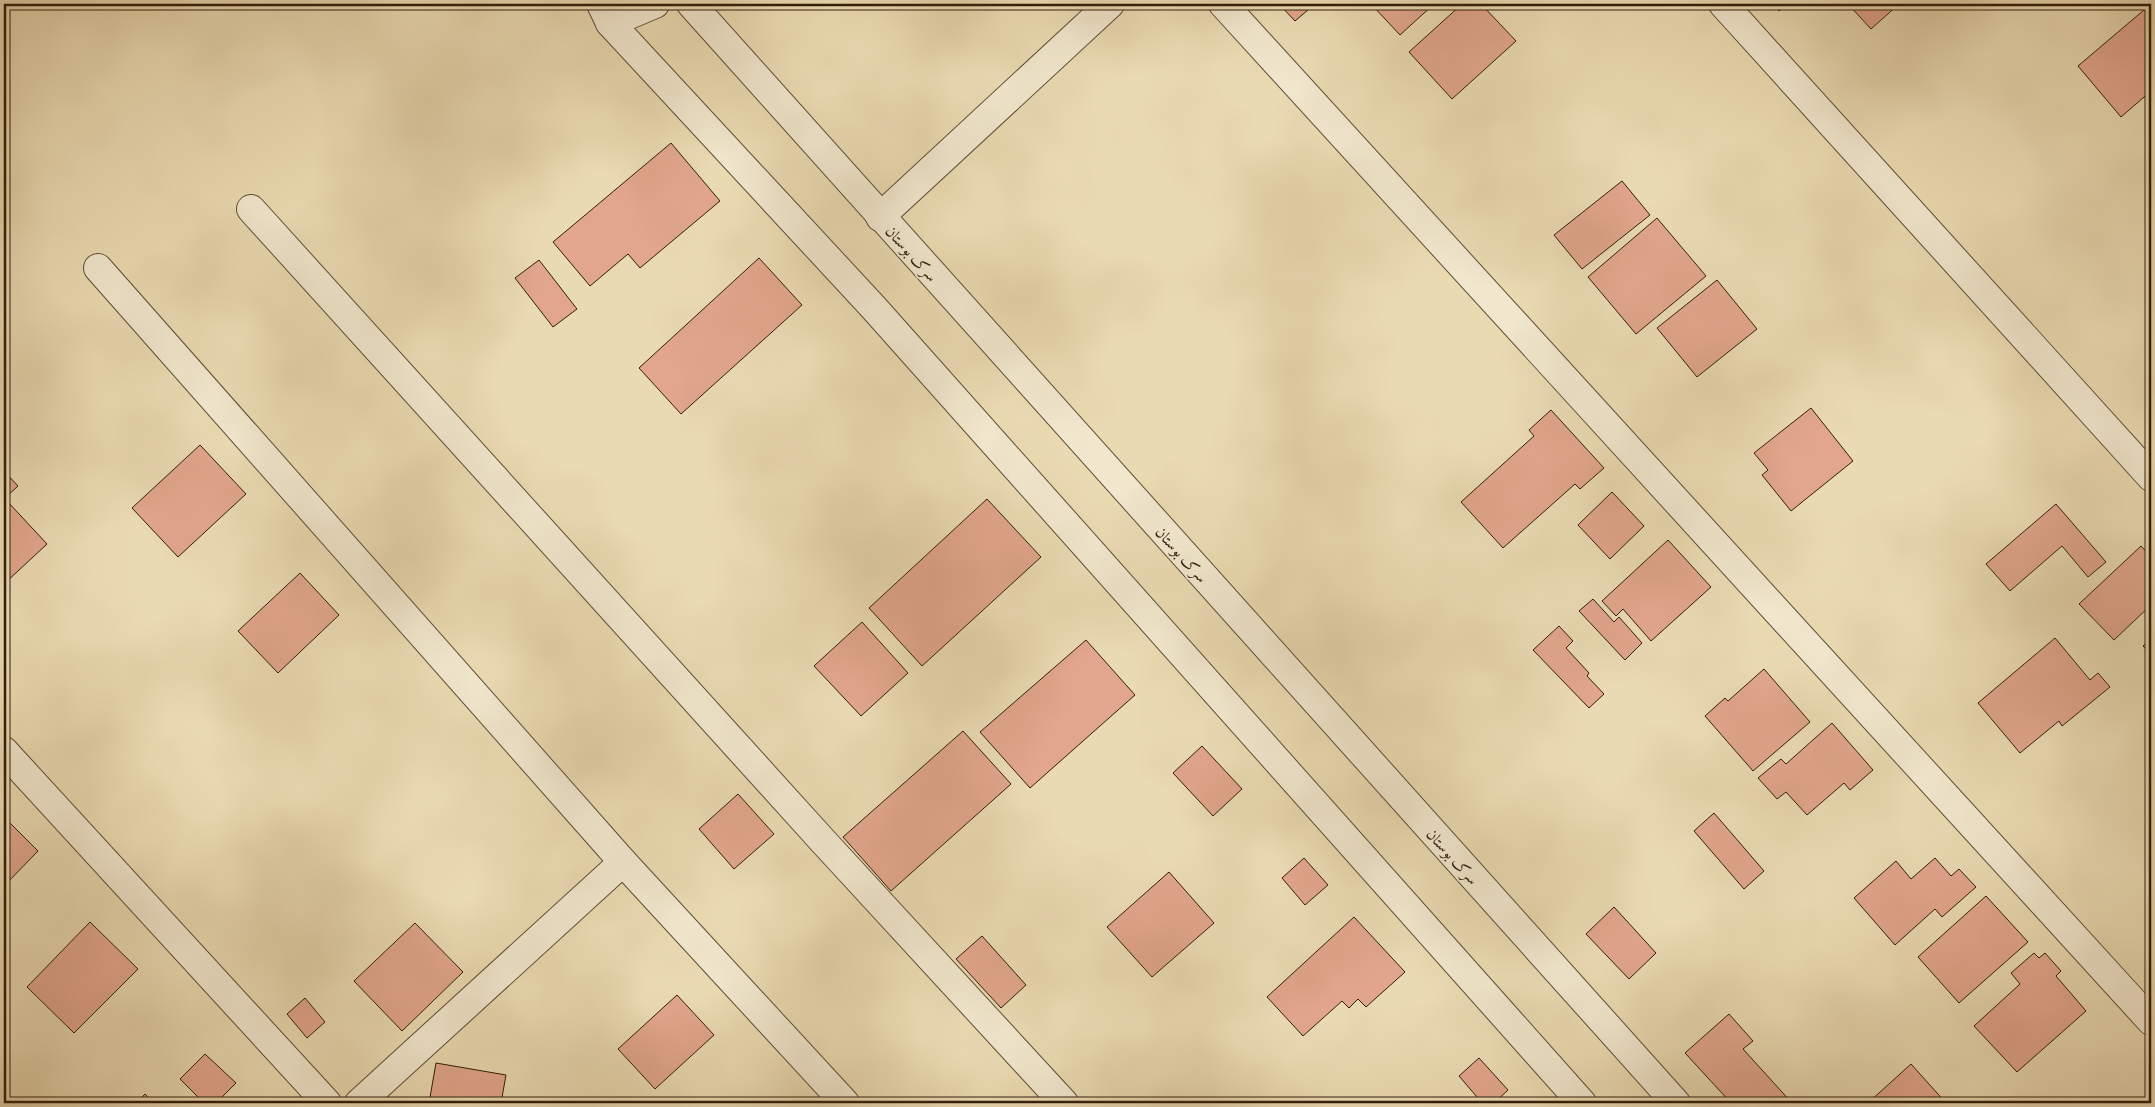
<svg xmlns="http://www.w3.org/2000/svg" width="2155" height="1107" viewBox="0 0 2155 1107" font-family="'Libre Bodoni',Amiri,serif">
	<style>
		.building { fill: #e1a68c; stroke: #301e0b }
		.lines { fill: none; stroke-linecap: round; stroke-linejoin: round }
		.minor-casing { stroke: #5e4d35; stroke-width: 30 }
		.minor { stroke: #f1e7cd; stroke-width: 28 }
		.labels { text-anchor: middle; stroke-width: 4; stroke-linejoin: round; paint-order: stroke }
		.street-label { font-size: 16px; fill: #301e0b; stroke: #f1e7cd }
	</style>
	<rect width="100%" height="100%" fill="#eadab2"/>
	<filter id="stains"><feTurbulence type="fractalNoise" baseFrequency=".004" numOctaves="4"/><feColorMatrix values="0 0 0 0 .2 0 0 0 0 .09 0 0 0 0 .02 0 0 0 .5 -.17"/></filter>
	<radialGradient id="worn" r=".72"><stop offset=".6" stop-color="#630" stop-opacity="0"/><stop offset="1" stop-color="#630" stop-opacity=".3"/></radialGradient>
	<g class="building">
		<path d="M1279,4h36l-20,17z"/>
		<path d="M1371,4h63l-34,31z"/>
		<path d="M1462,4h19l35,37 -64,58 -43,-47z"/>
		<path d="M1772,4h15l-8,7z"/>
		<path d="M1848,4h51l-28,25z"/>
		<path d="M2151,4v87l-30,26 -43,-51z"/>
		<path d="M671,143l49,58 -80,67 -12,-14 -38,32 -37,-44z"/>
		<path d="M1622,181l28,34 -68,54 -28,-34z"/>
		<path d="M1657,218l49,58 -70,58 -48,-57z"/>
		<path d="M759,258l43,47 -121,109 -42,-46z"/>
		<path d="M539,260l38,49 -24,18 -38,-49z"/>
		<path d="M1717,280l40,49 -60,48 -40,-49z"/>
		<path d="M1811,408l42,53 -62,50 -29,-36 6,-5 -14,-17z"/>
		<path d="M1551,410l53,58 -24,21 -5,-5 -72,64 -42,-46 73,-66 -5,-6z"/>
		<path d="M200,445l46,49 -68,63 -46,-49z"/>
		<path d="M4,471l14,15 -14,13z"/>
		<path d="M1612,492l32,34 -34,33 -32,-34z"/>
		<path d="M987,499l54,58 -119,109 -53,-58z"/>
		<path d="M7,501l40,43 -43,40v-80z"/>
		<path d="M2056,504l50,58 -18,15 -26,-31 -52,45 -24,-27z"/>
		<path d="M1668,540l43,47 -60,54 -28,-32 -7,7 -14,-15z"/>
		<path d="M2141,546l10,11v48l-37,35 -35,-36z"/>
		<path d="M300,573l39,42 -61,58 -40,-42z"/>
		<path d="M1593,599l21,23 5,-5 23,26 -17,17 -46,-49z"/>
		<path d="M862,622l46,51 -47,43 -47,-50z"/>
		<path d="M1559,626l14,15 -7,7 23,25 -2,3 17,18 -15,14 -56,-58z"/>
		<path d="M2055,638l35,42 8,-7 12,14 -48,39 -3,-5 -39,32 -42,-50z"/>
		<path d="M2151,638v17l-8,-9z"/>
		<path d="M1086,640l49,55 -105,93 -50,-56z"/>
		<path d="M1764,669l46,53 -57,49 -48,-55 20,-18 3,3z"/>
		<path d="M1832,723l41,47 -23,20 -6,-7 -37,32 -21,-23 -9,7 -19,-21 23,-19 5,5z"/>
		<path d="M963,731l48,53 -120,107 -48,-54z"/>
		<path d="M1202,746l40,43 -29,27 -40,-43z"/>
		<path d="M738,794l36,40 -40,35 -35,-40z"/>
		<path d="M1714,813l50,58 -20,18 -50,-58z"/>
		<path d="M4,817l34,34 -34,35z"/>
		<path d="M1304,858l24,27 -23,20 -23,-27z"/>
		<path d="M1935,858l16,18 8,-7 17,18 -34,30 -7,-8 -40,36 -41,-47 42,-37 15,18z"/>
		<path d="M1169,872l45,51 -62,54 -45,-50z"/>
		<path d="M1986,896l42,46 -69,61 -41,-46z"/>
		<path d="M1614,907l42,46 -27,26 -43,-45z"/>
		<path d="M1354,917l51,55 -39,35 -8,-8 -9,9 -7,-7 -39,35 -36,-39z"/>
		<path d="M90,922l48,47 -64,64 -47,-46z"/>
		<path d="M415,923l48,49 -61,59 -48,-50z"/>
		<path d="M982,936l44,49 -25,23 -45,-49z"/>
		<path d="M2034,953l5,5 6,-5 16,18 -5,5 30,35 -69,61 -43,-46 46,-42 -9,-11z"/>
		<path d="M677,995l37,40 -59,54 -37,-40z"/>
		<path d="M305,998l20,24 -18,16 -20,-24z"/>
		<path d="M1729,1014l24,27 -10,8 49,54h-61l-46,-50z"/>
		<path d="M205,1054l31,29 -20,20h-24l6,-6 -18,-18z"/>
		<path d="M1479,1058l29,32 -14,13h-24l7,-6 -18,-21z"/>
		<path d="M436,1063l70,12 -5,28h-72z"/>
		<path d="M1911,1064l35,39h-78z"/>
		<path d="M145,1094l9,9h-18z"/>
	</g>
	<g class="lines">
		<g class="minor-casing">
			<g id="minor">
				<path d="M601,4l9,19 264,285 708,795"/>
				<path d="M691,4l985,1099"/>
				<path d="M1223,4l928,1017"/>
				<path d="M1723,4l428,473"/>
				<path d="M610,23l45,-19"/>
				<path d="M251,209l571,631 242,263"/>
				<path d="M880,217l230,-213"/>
				<path d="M98,268l525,594 222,241"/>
				<path d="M4,751l323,352"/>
				<path d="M359,1103l264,-241"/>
			</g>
		</g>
		<use href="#minor" class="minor"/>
	</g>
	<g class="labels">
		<g class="street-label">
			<text transform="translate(912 253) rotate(48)" y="6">سرک بوستان</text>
			<text transform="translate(1182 554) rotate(48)" y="6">سرک بوستان</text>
			<text transform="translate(1453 856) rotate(48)" y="6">سرک بوستان</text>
		</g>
	</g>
	<rect width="2155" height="1107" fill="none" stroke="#eadab2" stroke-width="20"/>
	<rect x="5" y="5" width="2145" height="1097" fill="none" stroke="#301e0b" stroke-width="2.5"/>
	<rect x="10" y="10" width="2135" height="1087" fill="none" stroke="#301e0b"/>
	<rect width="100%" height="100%" filter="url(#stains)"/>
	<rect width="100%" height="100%" fill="url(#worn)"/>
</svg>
